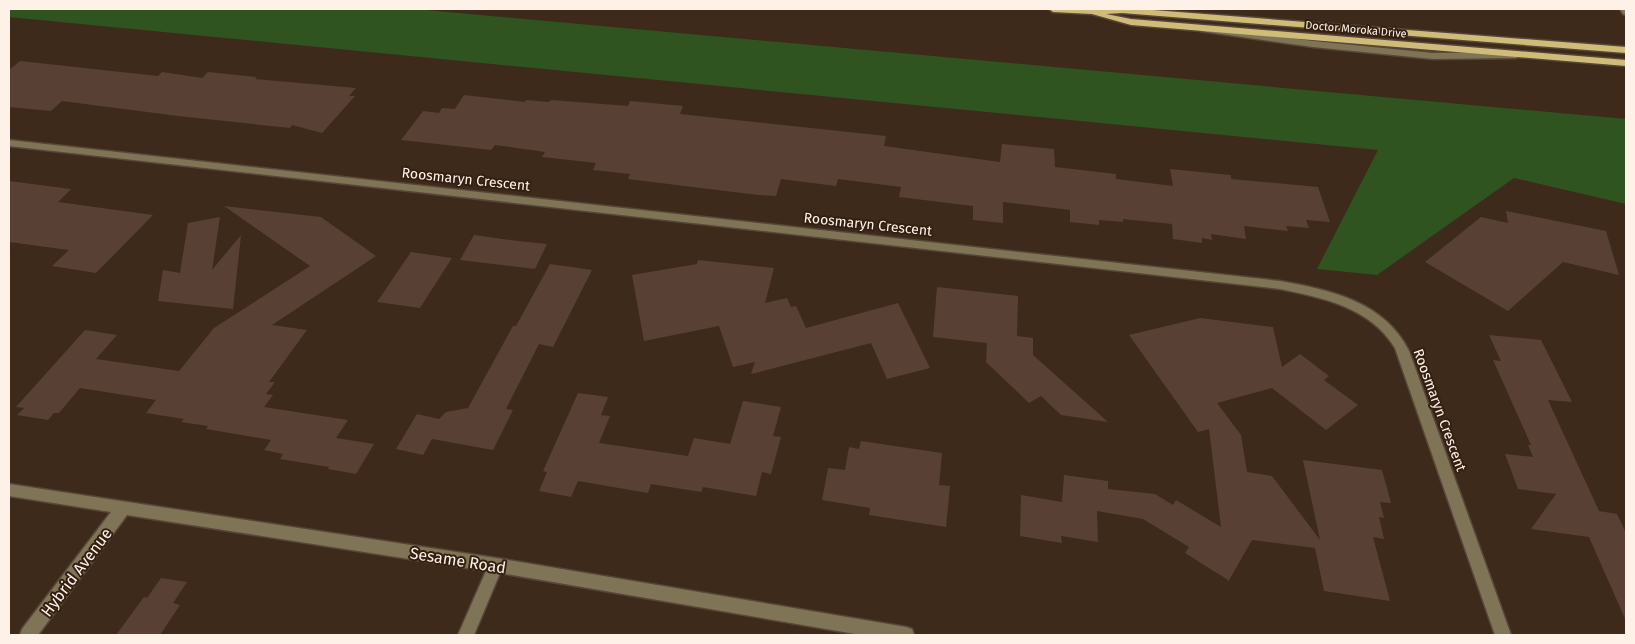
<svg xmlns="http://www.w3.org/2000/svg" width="1635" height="644" viewBox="0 0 1635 644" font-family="'Fira Sans',sans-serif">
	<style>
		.green { fill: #2f5420 }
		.building { fill: #584134 }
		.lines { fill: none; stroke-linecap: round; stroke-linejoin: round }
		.minor-casing { stroke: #584638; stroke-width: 3 }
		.major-casing { stroke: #584638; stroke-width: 3 }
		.minor { fill: #7f7556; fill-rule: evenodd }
		.major { fill: #cfbc79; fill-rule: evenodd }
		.labels { text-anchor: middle; stroke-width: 4; stroke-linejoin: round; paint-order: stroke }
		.far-street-label { font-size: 11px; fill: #fef1e8; stroke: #332011 }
		.street-label { font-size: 14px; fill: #fef1e8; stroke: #332011 }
		.near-street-label { font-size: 16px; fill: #fef1e8; stroke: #332011 }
	</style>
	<rect width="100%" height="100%" fill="#3d2a1b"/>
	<path class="green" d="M9,9h406l1211,110v85l-112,-26 -137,97 -60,-6 61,-119 -1369,-133z"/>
	<g class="building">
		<path d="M20,61l138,15 4,-4 40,6 6,-6 49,5 -2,2 101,9 -7,8h6l-33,37 -30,-8 -2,3 -112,-12 -116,-15 -11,10 -42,-4v-37z"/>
		<path d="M464,95l61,7 1,-2 23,2 2,-2 77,6 2,-5 53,5 -3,8 206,22 -2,10 116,16 2,-18 52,5 1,18 61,7v5l57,7 -3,-17 61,6v4l87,8 12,35 -24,-2 3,8 -23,-2 2,5 -44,-5 2,13 -35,-5 1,6 -10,-2v5l-29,-4 -1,-15 -49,-5v3l-24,-2v5l-29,-3v-12l-67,-8v21l-30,-3v-14l-74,-9 2,-10 -63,-8 -2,7 -55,-7 -5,17 -18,-1 -130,-16 2,-5 -37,-4 3,-7 -54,-6 3,-5 -50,-7 -4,5 -90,-10 22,-29 16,2 3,-5 13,1z"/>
		<path d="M9,181l62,8 -13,13 95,13 -57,58 -44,-7 17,-16 -60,-8z"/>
		<path d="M224,206l97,11 55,39 -104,69 35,5 -38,52h6l-9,12 7,1 -9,12 84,13 -12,18 38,6 -18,30 -28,-5 1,-2 -49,-8 3,-5 -19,-4 7,-10 -65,-11 2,-3 -27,-4 3,-3 -38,-6 10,-13 -76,-12 -21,25h-5l-6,7 -31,-5 7,-7 -8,-1 69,-77 32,5 -21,24 83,12 35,-43 96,-62z"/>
		<path d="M1506,211l100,20 13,44 -56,-13 -55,49 -83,-49 56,-45 27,6z"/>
		<path d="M220,217l-8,53 29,-35 -8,74 -75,-8 5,-31 17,3 8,-50z"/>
		<path d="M474,235l44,6 29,3 -12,25 -75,-9z"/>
		<path d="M411,252l41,6 -32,50 -43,-6z"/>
		<path d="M698,260l76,8 -9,35 22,-5 4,9 5,-1 10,22 92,-25 32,65 -43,11 -16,-36 -120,31 4,-12 -22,5 -14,-41 -75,15 -12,-66 65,-11z"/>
		<path d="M550,264l42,6 -39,77 -14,-3 -33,65 7,1 -20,40 -61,-11 -9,16 -27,-6 21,-35 22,5 7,-7 22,-4 45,-82h3z"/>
		<path d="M937,287l81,9 -1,40 16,2v17l75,67 -47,-7 -20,-19 -12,7 -43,-41 1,-19 -54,-6z"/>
		<path d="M1200,318l73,9 9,40 18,-13 29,22 -5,4 34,25 -32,25 -54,-42 -55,15 24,32 6,37 25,4 48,64 -17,-80 79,10 9,33 -11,-1 4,16 -5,-1 5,22 -11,-2 17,64 -66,-10 -9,-43 -63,-8 -24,42v-2l-43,-27 4,-6 -46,-28 -46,-8 1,31 -37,-6 1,7 -42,-7 1,-41 41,7 2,-27 44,6v8l47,5 18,11 3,-5 45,27 -12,-98 -11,3 -69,-97z"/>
		<path d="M1489,335l52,5 31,62 -24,-2 51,111 18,3 9,19v88l-37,-84 -58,-8 25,-35 -38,-5 -13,-35 28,3 -5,-12h3l-38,-85 8,1z"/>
		<path d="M578,393l30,4 -7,18 9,1 -11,27 89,13 6,-18 36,6 13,-43 38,6 -8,29 8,1 -10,37 -9,-2 -6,24 -53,-9 -2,5 -50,-8 -3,9 -70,-12 -7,16 -32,-6 8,-19 -4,-1z"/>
		<path d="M861,441l81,12 -3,32 11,1 -4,41 -77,-12 1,-7 -48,-8 6,-32 17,2 4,-23 10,2z"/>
		<path d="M161,578l26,4 -14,21 7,2 -20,30h-44l28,-38 3,1z"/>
	</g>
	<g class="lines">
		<g class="minor-casing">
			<g id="minor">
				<path d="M1620,9h6v6l-3,-1z"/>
				<path d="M1203,26l110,15 120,12 83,-1 5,3 -5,3 -83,1 -120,-12 -113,-16 -2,-2z"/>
				<path d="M9,140l1271,141c50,9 104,20 129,70l102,284h-16l-100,-287c-25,-41 -72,-50 -115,-59l-1271,-143z"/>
				<path d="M9,484l487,74 410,69 6,2 2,6h-53l-361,-62 -26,62h-16l28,-64 -359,-56 -89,120h-18l2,-6 89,-117 -102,-16z"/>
			</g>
		</g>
		<g class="major-casing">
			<path id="major" d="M1049,9h91l486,38v6l-504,-40 -16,1 25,5 495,41v6l-495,-41 -39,-11 -39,-2z"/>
		</g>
		<use href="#minor" class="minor"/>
		<use href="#major" class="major"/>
	</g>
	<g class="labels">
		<g class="far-street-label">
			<text transform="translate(1356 29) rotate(5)" y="4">Doctor Moroka Drive</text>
		</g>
		<g class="street-label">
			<text transform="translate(466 179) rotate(6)" y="5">Roosmaryn Crescent</text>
			<text transform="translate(868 224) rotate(6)" y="5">Roosmaryn Crescent</text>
			<text transform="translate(1440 410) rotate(70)" y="5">Roosmaryn Crescent</text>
		</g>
		<g class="near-street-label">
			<text transform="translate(458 560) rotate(9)" y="6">Sesame Road</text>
			<text transform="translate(76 572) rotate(-53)" y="6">Hybrid Avenue</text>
		</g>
	</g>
	<rect width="1635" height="644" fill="none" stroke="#fef1e8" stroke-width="20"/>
</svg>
